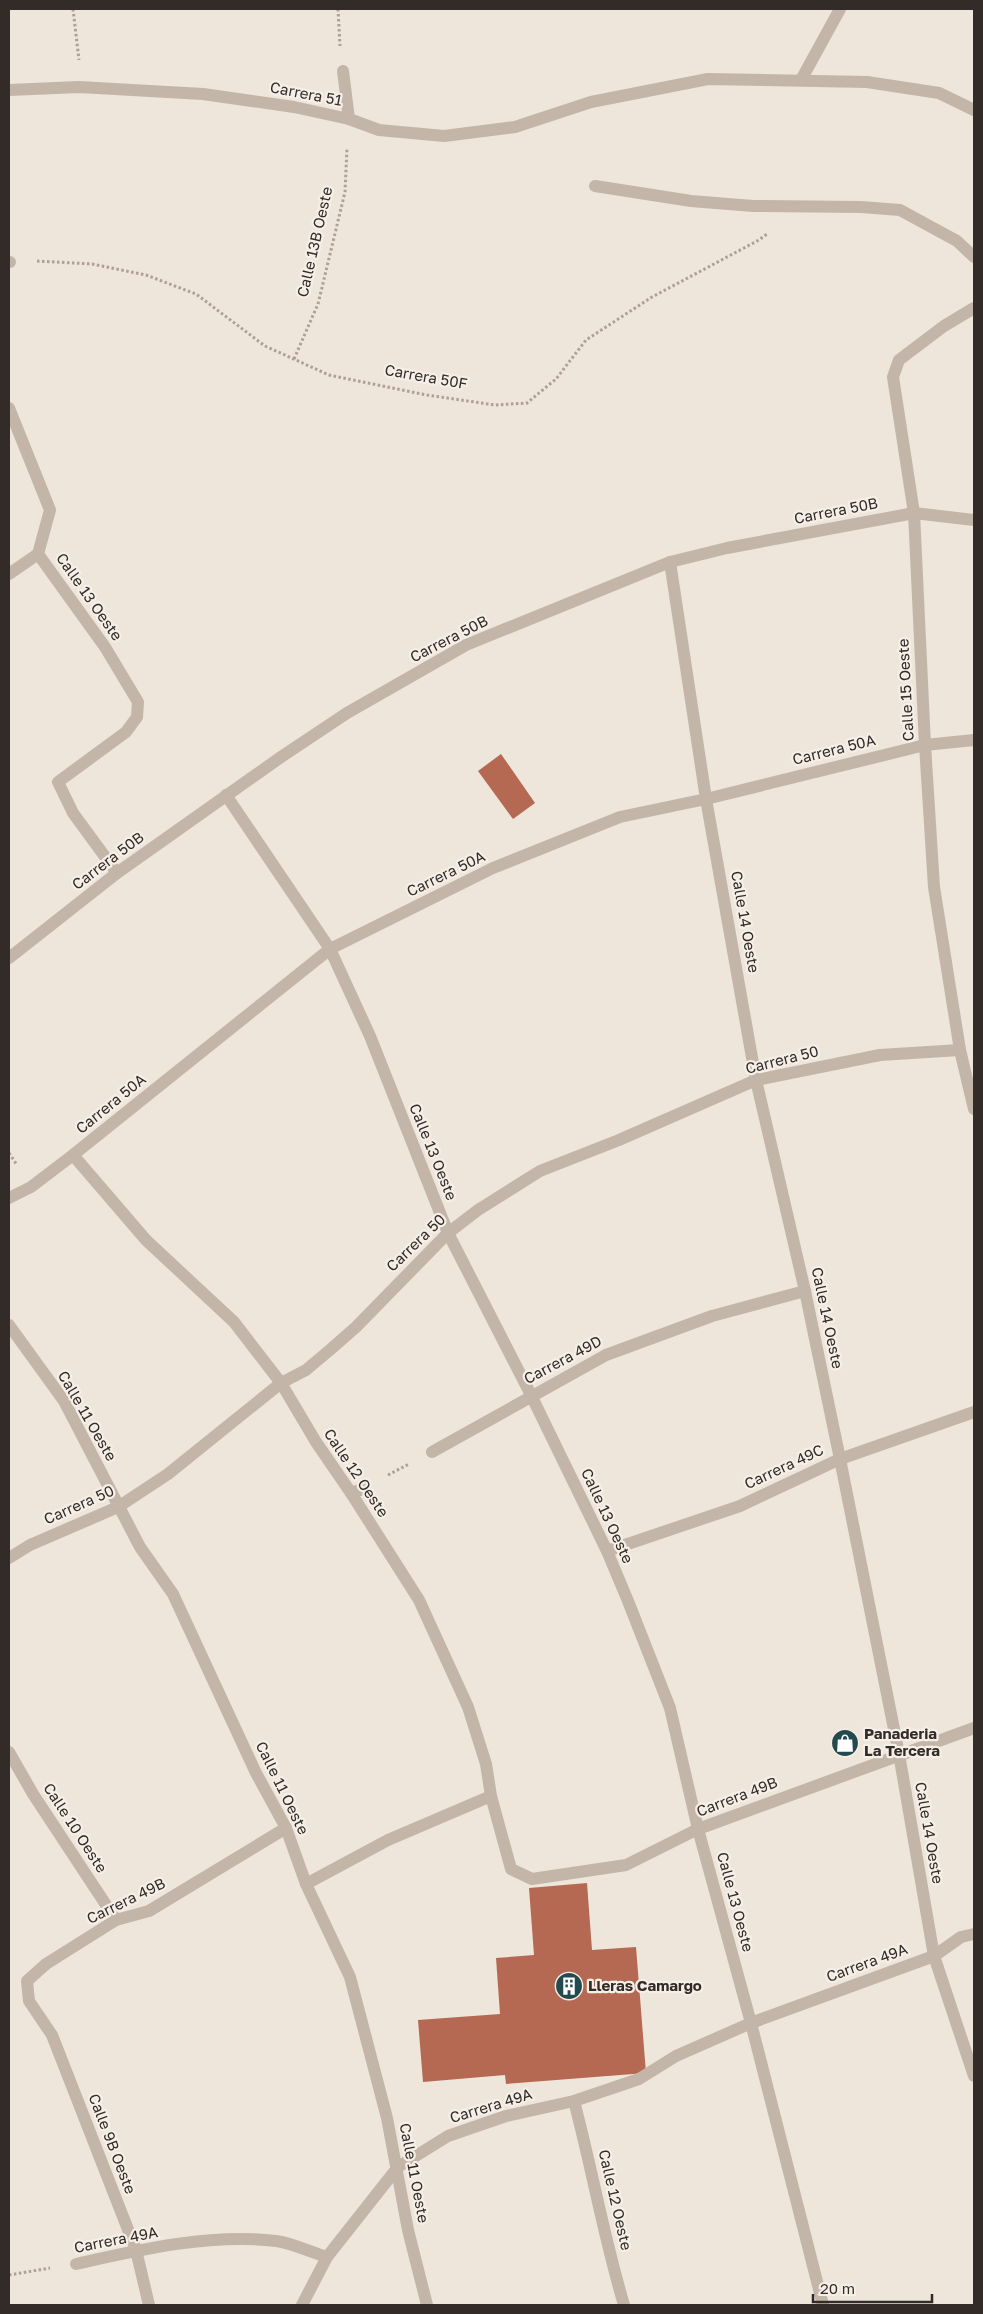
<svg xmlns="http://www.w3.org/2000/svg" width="983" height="2314" viewBox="0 0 983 2314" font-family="'Golos Text',sans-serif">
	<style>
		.building { fill: #b56952 }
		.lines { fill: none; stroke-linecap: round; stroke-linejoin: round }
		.path { stroke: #b09f93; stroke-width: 3; stroke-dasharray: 2.5 2.5; stroke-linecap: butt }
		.minor { stroke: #c4b5a9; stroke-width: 12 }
		.labels { text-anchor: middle; stroke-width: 4.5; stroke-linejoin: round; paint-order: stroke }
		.street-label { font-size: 15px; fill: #322b28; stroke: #f6efe7 }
		.poi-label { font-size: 15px; font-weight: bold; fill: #322b28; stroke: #f6efe7; text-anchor: start }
	</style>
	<rect width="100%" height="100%" fill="#eee5db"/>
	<g class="building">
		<path d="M501,754l34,49 -22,16 -35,-48z"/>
		<path d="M587,1883l5,67 44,-3 10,126 -140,11 -1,-9 -82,7 -5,-62 82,-6 -4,-56 38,-3 -5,-67z"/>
	</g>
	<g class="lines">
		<g class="path">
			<path d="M73,9l6,51"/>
			<path d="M338,9l2,37"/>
			<path d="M37,261l55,3 54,11 50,19 69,52 64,29 98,20 68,10 32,-2 29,-24 30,-39 66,-43 107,-57 8,-6"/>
			<path d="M294,359l24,-55 27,-112 2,-44"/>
			<path d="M9,1153l8,12"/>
			<path d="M388,1475l21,-11"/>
			<path d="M9,2275l41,-7"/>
		</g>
		<g class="minor">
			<path d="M343,71l6,48"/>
			<path d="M801,80l39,-71"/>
			<path d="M9,90l70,-3 124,7 91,13 55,12 30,11 65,6 71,-9 76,-25 117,-23 159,3 72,11 35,17"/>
			<path d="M595,186l96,15 62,5 108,1 39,3 57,31 17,16"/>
			<path d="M9,262h1"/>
			<path d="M974,308l-30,18 -45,34 -6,17 21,136 11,232 9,142 26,163 14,59"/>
			<path d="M9,408l41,102 -12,44 67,93 33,55 -1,15 -11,15 -68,50 15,31 44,60"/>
			<path d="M670,562l36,237 50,281 49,211 35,168 59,295 35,202 40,120"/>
			<path d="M9,574l29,-20"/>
			<path d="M226,795l104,154 40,87 78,197 83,162 76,156 21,50 42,107 28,121 53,194 72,282"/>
			<path d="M9,958l108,-85 164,-116 66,-44 119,-68 204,-83 57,-14 187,-35 60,7"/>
			<path d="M73,1155l73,85 88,82 47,61 35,59 35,51 68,107 49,107 18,57 5,32 20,73 21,10 94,-14 72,-36 276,-101"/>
			<path d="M9,1198l22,-11 42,-32 257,-206 163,-81 127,-51 86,-18 219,-54 49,-5"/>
			<path d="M9,1325l55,76 76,146 33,47 83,179 30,55 20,56 44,93 37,141 21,112 19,75"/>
			<path d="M432,1452l174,-97 106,-39 93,-25"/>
			<path d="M351,1493l14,-5"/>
			<path d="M607,1551l133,-45 100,-47 134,-47"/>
			<path d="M9,1558l21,-13 88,-38 50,-33 113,-91 25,-13 25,-21 25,-22 92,-94 30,-23 62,-39 79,-31 137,-60 124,-25 80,-5"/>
			<path d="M9,1752l24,42 83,126"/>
			<path d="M306,1884l82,-44 103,-44"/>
			<path d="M574,2101c18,68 30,137 50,204"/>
			<path d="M76,2264c62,-14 135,-31 200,-23 16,2 34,11 51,16l71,-90 50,-31 58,-20 68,-15 65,-22 37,-23 75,-33 183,-67 27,-19 13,-3"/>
			<path d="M149,2305l-13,-55 -84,-215 -23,-34 -2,-20 19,-17 70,-44 33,-9 137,-83"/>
			<path d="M302,2305l25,-48"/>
		</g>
	</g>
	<defs>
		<g id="shop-disc" transform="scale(1.4375)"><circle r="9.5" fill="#234b4e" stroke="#f6efe7"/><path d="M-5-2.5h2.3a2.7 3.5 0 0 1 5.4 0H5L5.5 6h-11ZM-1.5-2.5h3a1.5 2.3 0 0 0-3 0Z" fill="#fff"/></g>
		<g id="building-disc" transform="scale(1.4375)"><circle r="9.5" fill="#234b4e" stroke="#f6efe7"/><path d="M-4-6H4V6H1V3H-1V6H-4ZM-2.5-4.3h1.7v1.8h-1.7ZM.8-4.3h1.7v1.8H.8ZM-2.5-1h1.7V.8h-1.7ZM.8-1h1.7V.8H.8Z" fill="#fff"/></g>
	</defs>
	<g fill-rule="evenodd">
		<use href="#shop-disc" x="845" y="1743"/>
		<use href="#building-disc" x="569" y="1986"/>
	</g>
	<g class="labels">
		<g class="street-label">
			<text transform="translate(306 94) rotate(11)" y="5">Carrera 51</text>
			<text transform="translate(315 242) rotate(-77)" y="5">Calle 13B Oeste</text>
			<text transform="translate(426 377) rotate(10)" y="5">Carrera 50F</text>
			<text transform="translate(836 511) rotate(-11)" y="5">Carrera 50B</text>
			<text transform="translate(89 597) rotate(55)" y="5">Calle 13 Oeste</text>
			<text transform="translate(449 639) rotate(-27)" y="5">Carrera 50B</text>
			<text transform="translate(906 690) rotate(-93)" y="5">Calle 15 Oeste</text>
			<text transform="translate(834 750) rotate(-14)" y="5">Carrera 50A</text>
			<text transform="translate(108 861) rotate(-37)" y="5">Carrera 50B</text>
			<text transform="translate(446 874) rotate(-26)" y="5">Carrera 50A</text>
			<text transform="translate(745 922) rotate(80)" y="5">Calle 14 Oeste</text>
			<text transform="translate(782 1060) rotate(-14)" y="5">Carrera 50</text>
			<text transform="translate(111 1104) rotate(-39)" y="5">Carrera 50A</text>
			<text transform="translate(433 1152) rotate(68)" y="5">Calle 13 Oeste</text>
			<text transform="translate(416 1243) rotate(-44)" y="5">Carrera 50</text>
			<text transform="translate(827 1318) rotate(78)" y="5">Calle 14 Oeste</text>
			<text transform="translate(563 1360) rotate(-28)" y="5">Carrera 49D</text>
			<text transform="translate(87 1416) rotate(60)" y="5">Calle 11 Oeste</text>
			<text transform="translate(784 1467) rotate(-25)" y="5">Carrera 49C</text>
			<text transform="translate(356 1473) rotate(56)" y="5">Calle 12 Oeste</text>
			<text transform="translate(79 1505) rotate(-24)" y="5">Carrera 50</text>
			<text transform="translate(607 1516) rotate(65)" y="5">Calle 13 Oeste</text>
			<text transform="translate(282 1788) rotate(64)" y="5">Calle 11 Oeste</text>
			<text transform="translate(737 1797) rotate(-21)" y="5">Carrera 49B</text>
			<text transform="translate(75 1828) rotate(57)" y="5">Calle 10 Oeste</text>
			<text transform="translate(929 1833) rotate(80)" y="5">Calle 14 Oeste</text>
			<text transform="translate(126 1901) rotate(-26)" y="5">Carrera 49B</text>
			<text transform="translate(735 1902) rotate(75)" y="5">Calle 13 Oeste</text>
			<text transform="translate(867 1963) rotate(-20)" y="5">Carrera 49A</text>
			<text transform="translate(491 2106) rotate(-17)" y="5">Carrera 49A</text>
			<text transform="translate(112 2144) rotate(69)" y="5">Calle 9B Oeste</text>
			<text transform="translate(414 2173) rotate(79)" y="5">Calle 11 Oeste</text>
			<text transform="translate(615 2200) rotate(77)" y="5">Calle 12 Oeste</text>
			<text transform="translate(116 2240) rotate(-11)" y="5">Carrera 49A</text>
		</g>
		<g class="poi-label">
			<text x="864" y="1739">Panaderia<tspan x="864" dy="17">La Tercera</tspan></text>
			<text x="588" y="1991">Lleras Camargo</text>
		</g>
	</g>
	<rect width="983" height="2314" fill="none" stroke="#322b28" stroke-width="20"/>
	<path d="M813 2294v8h119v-8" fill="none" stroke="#322b28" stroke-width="2.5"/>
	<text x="820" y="2294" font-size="15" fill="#322b28" stroke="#f6efe7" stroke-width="4" paint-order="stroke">20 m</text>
</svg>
